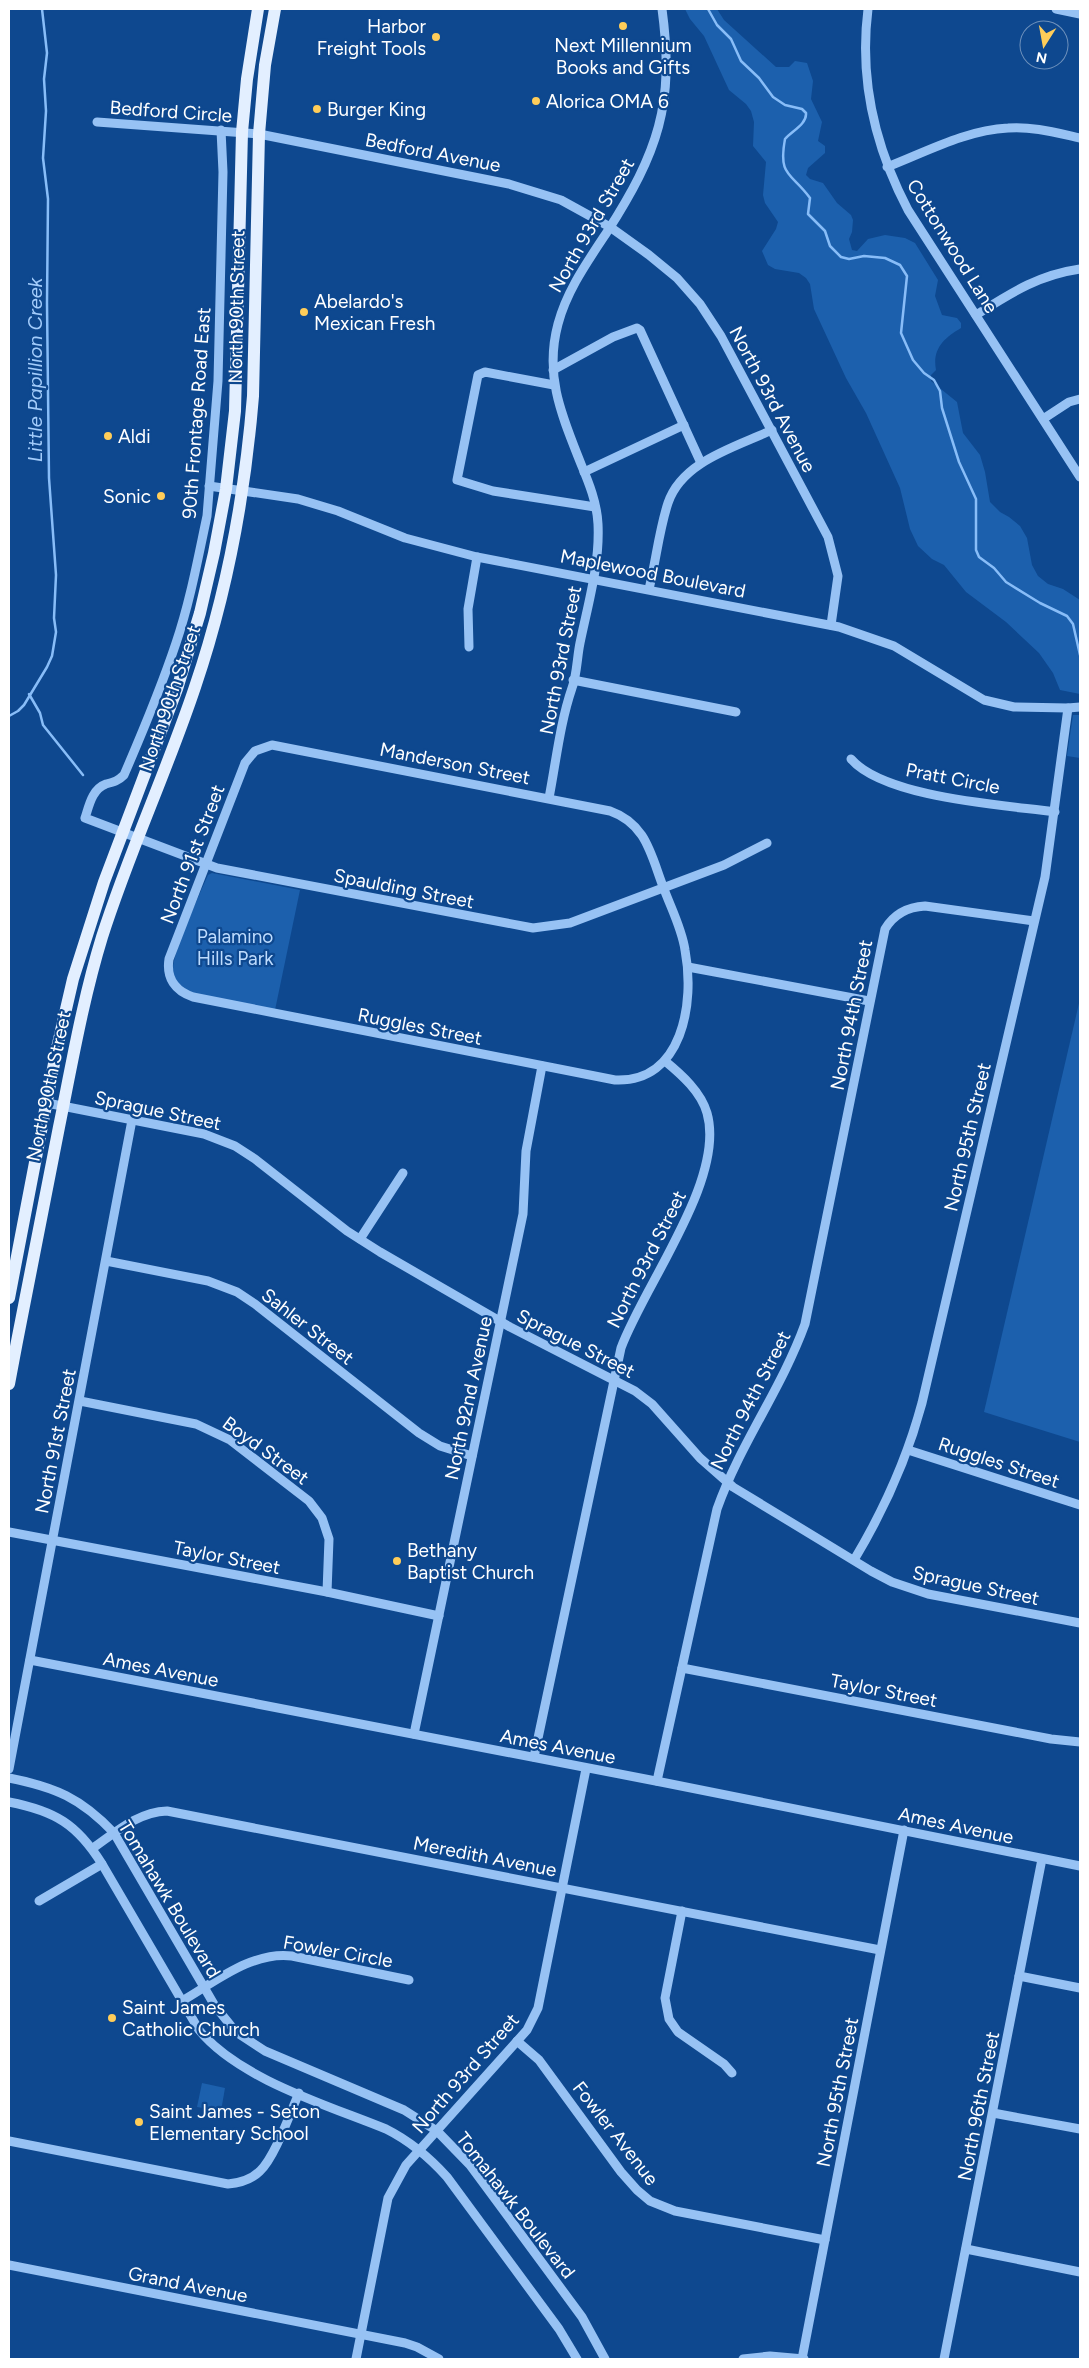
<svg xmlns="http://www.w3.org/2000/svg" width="1089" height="2368" viewBox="0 0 1089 2368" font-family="Figtree,sans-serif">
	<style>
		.green { fill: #1c60ad }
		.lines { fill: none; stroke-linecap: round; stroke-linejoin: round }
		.stream { stroke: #88bdf8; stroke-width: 2.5 }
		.minor { stroke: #97c2f4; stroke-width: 9 }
		.major { stroke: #e3efff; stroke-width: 12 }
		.poi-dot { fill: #ffcd59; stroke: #0e488f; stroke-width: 2 }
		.labels { text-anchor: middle; stroke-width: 4.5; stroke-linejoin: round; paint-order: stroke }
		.poi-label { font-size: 19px; fill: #fff; stroke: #0e488f; text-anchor: start }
		.street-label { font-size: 19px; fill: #fff; stroke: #0e488f }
		.park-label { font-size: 19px; fill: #bedcfe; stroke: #0e488f }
		.water-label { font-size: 20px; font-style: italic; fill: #a3ccfb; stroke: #0e488f }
	</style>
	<rect width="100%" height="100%" fill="#0e488f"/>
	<g class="green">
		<path d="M685,9h32l7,11 52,47h13l6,-6 12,2 6,18 -2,18 11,23 -4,19 7,5v7l-17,15 -2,7 4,4 13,4 14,20 14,12 2,5 -1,12 -3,7 3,11 5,1 11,-12 17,-4 20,3 10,5 23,37 -3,16 7,19 15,3 4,5v5c-17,10 -29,21 -25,42l-5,5v6l26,21 6,31 17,22 5,17 5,30 10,10 9,5 11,9 7,12 5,27 6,11 10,8 15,5 17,11v94l-20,-4 -7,-17 -14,-20 -33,-31 -40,-30 -22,-27 -12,-6 -14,-13 -8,-17 -10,-41 -34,-75 -20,-35 -32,-69 -4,-25 -4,-6 -7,-5 -24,-4 -7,-4 -6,-14 14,-22 2,-7 -13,-19 -2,-8 3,-33 -13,-16 1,-24 -3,-11 -5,-7 -17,-14 -25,-54 -14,-17z"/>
		<path d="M1073,715h7v43l-13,-2z"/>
		<path d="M212,873l88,17 -25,120 -88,-18c-7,-5 -14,-13 -14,-22 -1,-16 27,-77 35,-95z"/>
		<path d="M1080,999v443l-96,-30z"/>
		<path d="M202,2083l23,5 -4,23 -24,-4z"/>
	</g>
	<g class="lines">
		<g class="stream">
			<path d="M708,9l9,16 14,14 10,22 18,17 14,19 12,8 17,4 4,4c1,11 -14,18 -21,26 -7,38 6,33 25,59l-2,16 17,17 5,15 11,11 8,2 15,-3 21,2 15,7 7,11 -6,57 12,27 11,13 10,7 6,11 2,17 17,54 17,37v51l3,7 15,11 12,14 34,21 27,13 6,8 7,31"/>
			<path d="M29,694l11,19 3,12 40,50"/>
			<path d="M9,716l9,-5 6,-6 23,-38 5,-11 4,-24 -2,-14 2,-43 -7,-97 -2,-175 1,-104 -5,-41 3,-47 -2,-32 3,-26 -5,-44"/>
		</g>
		<g class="minor">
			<path d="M868,9c-9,71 7,138 40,201l172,267"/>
			<path d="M1056,9l24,5"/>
			<path d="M97,122l162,12 250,50 52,16 49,27 39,28 28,23 23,26 21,32 107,201 10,39 -7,49"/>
			<path d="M221,130l2,42 -5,209 -11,135c-9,42 -17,86 -31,127 -15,45 -33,88 -52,132 -6,6 -10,7 -18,9 -14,5 -17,22 -21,34l132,50 316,60 37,-5 154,-58 43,-22"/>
			<path d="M887,167c39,-15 79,-37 121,-39 24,-2 49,5 72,10"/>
			<path d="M976,315c35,-22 62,-40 104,-46"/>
			<path d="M553,370l60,-33 24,-9 3,2 61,133"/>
			<path d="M554,385l-69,-13 -7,3 -21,105 36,11 102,16"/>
			<path d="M1043,419l26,-17 11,-3"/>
			<path d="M584,472l100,-47"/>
			<path d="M209,486l89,13 40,12 67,27 72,19 362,70 55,19 90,54 30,7 54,1 12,-1"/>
			<path d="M649,589c7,-28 10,-59 19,-86 14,-42 68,-56 104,-73"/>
			<path d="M469,647l-1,-38 9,-52"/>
			<path d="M573,680l163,32"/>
			<path d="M272,745l338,66c37,13 41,45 54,78 7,19 18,40 21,61 10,52 -2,133 -70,130l-422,-83c-18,-6 -27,-19 -24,-38l76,-196 10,-12z"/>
			<path d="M851,759c34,39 153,46 204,53"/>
			<path d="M549,798c7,-36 11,-75 23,-110 5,-13 5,-31 8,-45 8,-39 20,-79 18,-119 -1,-21 -9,-41 -17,-60 -19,-48 -37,-88 -23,-140 9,-34 30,-63 49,-92 51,-80 68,-127 55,-223"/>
			<path d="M688,967l181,34"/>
			<path d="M47,1103l157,31 31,12 20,13 92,72 33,21 130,75 125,64 17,13 48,54 33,29 138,84 21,11 36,12 152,29"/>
			<path d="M360,1239l43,-66"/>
			<path d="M106,1261l102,20 29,11 18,12 164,129 21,13 32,10"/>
			<path d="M80,1401l116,23 34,16 79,61 13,17 7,21 -2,53"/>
			<path d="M908,1450l172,55"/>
			<path d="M9,1532l318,60 112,24"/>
			<path d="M854,1560c30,-50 53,-101 68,-157l123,-526 23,-169"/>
			<path d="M30,1660l636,123 414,83"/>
			<path d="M682,1668l369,71 29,3"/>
			<path d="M414,1734l109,-520 3,-63 16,-85"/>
			<path d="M534,1757l87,-409c23,-63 105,-169 86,-235 -6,-21 -25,-38 -42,-52"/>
			<path d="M9,1769l123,-649"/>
			<path d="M9,1778c46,9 72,20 105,55l101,173 21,26 29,19 139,59 33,21 33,34 112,152 23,42"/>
			<path d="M657,1781l60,-272c23,-65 64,-119 88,-185l80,-395c9,-15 22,-22 40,-23l109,15"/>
			<path d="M9,1802c46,9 68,22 93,62l97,166c40,49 128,75 187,99 24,12 43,28 61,48l112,152 18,30"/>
			<path d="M93,1848c23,-16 45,-36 74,-37l713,139"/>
			<path d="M39,1901l63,-37"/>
			<path d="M682,1911l-17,87 4,21 9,13 46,32 8,9"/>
			<path d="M1019,1976l61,12"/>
			<path d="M182,2001c33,-19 70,-50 110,-45l117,24"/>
			<path d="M517,2041l22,19 82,112 16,18 13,11 25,10 150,29"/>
			<path d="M993,2113l87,16"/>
			<path d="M9,2141l219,43c12,-1 23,-4 32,-13 15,-14 30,-58 39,-78"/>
			<path d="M966,2249l114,23"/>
			<path d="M9,2265l396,78 12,4 22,12"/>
			<path d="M356,2359l32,-161 18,-33 121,-135 11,-22 48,-239"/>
			<path d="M743,2359l27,-3 34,3"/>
			<path d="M802,2359l102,-529"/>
			<path d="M944,2359l98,-500"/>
		</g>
		<g class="major">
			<path d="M9,1298l48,-250 16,-69 31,-97 73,-193 23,-76 14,-60 12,-64 9,-78 7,-279 5,-53 11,-70"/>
			<path d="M9,1384c16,-86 33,-172 50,-257 13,-64 24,-128 43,-190 27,-85 65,-166 93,-250 32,-94 50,-192 58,-291l6,-262 6,-69 10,-56"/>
		</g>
	</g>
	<g class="poi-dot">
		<circle cx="623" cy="26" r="5"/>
		<circle cx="436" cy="37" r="5"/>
		<circle cx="536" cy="101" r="5"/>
		<circle cx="317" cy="109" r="5"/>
		<circle cx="304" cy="312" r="5"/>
		<circle cx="108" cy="436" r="5"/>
		<circle cx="161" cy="496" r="5"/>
		<circle cx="397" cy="1561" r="5"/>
		<circle cx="112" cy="2018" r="5"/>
		<circle cx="139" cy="2122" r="5"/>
	</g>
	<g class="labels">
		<g class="poi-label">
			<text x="426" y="33" text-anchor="end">Harbor<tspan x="426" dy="22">Freight Tools</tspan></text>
			<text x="623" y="52" text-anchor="middle">Next Millennium<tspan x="623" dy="22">Books and Gifts</tspan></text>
			<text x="546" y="108">Alorica OMA 6</text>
			<text x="327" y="116">Burger King</text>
			<text x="314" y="308">Abelardo's<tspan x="314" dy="22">Mexican Fresh</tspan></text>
			<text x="118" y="443">Aldi</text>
			<text x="151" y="503" text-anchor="end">Sonic</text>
			<text x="407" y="1557">Bethany<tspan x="407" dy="22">Baptist Church</tspan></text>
			<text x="122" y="2014">Saint James<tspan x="122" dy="22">Catholic Church</tspan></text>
			<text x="149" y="2118">Saint James - Seton<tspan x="149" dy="22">Elementary School</tspan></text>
		</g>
		<g class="street-label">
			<text transform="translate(171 111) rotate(4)" y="7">Bedford Circle</text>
			<text transform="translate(433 152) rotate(11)" y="7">Bedford Avenue</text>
			<text transform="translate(591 225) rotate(-60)" y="7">North 93rd Street</text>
			<text transform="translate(953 246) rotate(58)" y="7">Cottonwood Lane</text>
			<text transform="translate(236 307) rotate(-89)" y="7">North 90th Street</text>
			<text transform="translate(773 399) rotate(62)" y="7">North 93rd Avenue</text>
			<text transform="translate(196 413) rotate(-86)" y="7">90th Frontage Road East</text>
			<text transform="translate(653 573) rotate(11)" y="7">Maplewood Boulevard</text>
			<text transform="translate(560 660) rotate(-79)" y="7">North 93rd Street</text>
			<text transform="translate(169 698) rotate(-71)" y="7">North 90th Street</text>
			<text transform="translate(455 763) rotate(11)" y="7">Manderson Street</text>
			<text transform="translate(953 778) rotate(11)" y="7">Pratt Circle</text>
			<text transform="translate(192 854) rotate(-69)" y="7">North 91st Street</text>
			<text transform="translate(404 888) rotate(11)" y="7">Spaulding Street</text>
			<text transform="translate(851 1015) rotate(-79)" y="7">North 94th Street</text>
			<text transform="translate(420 1026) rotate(11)" y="7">Ruggles Street</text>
			<text transform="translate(48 1086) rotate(-78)" y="7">North 90th Street</text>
			<text transform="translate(158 1110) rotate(12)" y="7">Sprague Street</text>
			<text transform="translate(967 1137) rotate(-77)" y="7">North 95th Street</text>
			<text transform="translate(646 1259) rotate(-63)" y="7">North 93rd Street</text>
			<text transform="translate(308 1326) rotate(38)" y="7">Sahler Street</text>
			<text transform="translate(576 1343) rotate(27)" y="7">Sprague Street</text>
			<text transform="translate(468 1398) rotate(-78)" y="7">North 92nd Avenue</text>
			<text transform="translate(750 1400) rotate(-63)" y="7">North 94th Street</text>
			<text transform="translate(55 1441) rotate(-79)" y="7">North 91st Street</text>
			<text transform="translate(266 1450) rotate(36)" y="7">Boyd Street</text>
			<text transform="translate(999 1462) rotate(18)" y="7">Ruggles Street</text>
			<text transform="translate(227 1557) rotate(11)" y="7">Taylor Street</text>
			<text transform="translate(976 1585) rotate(12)" y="7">Sprague Street</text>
			<text transform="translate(161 1669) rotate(11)" y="7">Ames Avenue</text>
			<text transform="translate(884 1690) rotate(11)" y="7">Taylor Street</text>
			<text transform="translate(558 1746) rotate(11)" y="7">Ames Avenue</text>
			<text transform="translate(956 1825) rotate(12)" y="7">Ames Avenue</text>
			<text transform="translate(485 1856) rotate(11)" y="7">Meredith Avenue</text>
			<text transform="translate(170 1899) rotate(59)" y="7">Tomahawk Boulevard</text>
			<text transform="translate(338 1951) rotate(10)" y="7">Fowler Circle</text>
			<text transform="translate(465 2073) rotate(-49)" y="7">North 93rd Street</text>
			<text transform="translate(837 2092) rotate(-79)" y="7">North 95th Street</text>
			<text transform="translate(978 2106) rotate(-79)" y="7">North 96th Street</text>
			<text transform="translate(616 2133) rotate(52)" y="7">Fowler Avenue</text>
			<text transform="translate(516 2205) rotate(52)" y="7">Tomahawk Boulevard</text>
			<text transform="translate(188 2284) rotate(11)" y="7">Grand Avenue</text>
		</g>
		<g class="park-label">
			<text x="235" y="943">Palamino<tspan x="235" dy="22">Hills Park</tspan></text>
		</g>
		<g class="water-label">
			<text transform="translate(35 370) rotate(-90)" y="7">Little Papillion Creek</text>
		</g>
	</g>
	<rect width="1089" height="2368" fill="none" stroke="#ffffff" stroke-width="20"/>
	<g transform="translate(1044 45) rotate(191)"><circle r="24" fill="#0e488f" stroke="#6e91bc"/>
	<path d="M0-4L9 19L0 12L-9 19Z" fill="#ffcd59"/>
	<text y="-8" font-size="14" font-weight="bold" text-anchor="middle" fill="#ffffff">N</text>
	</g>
</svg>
